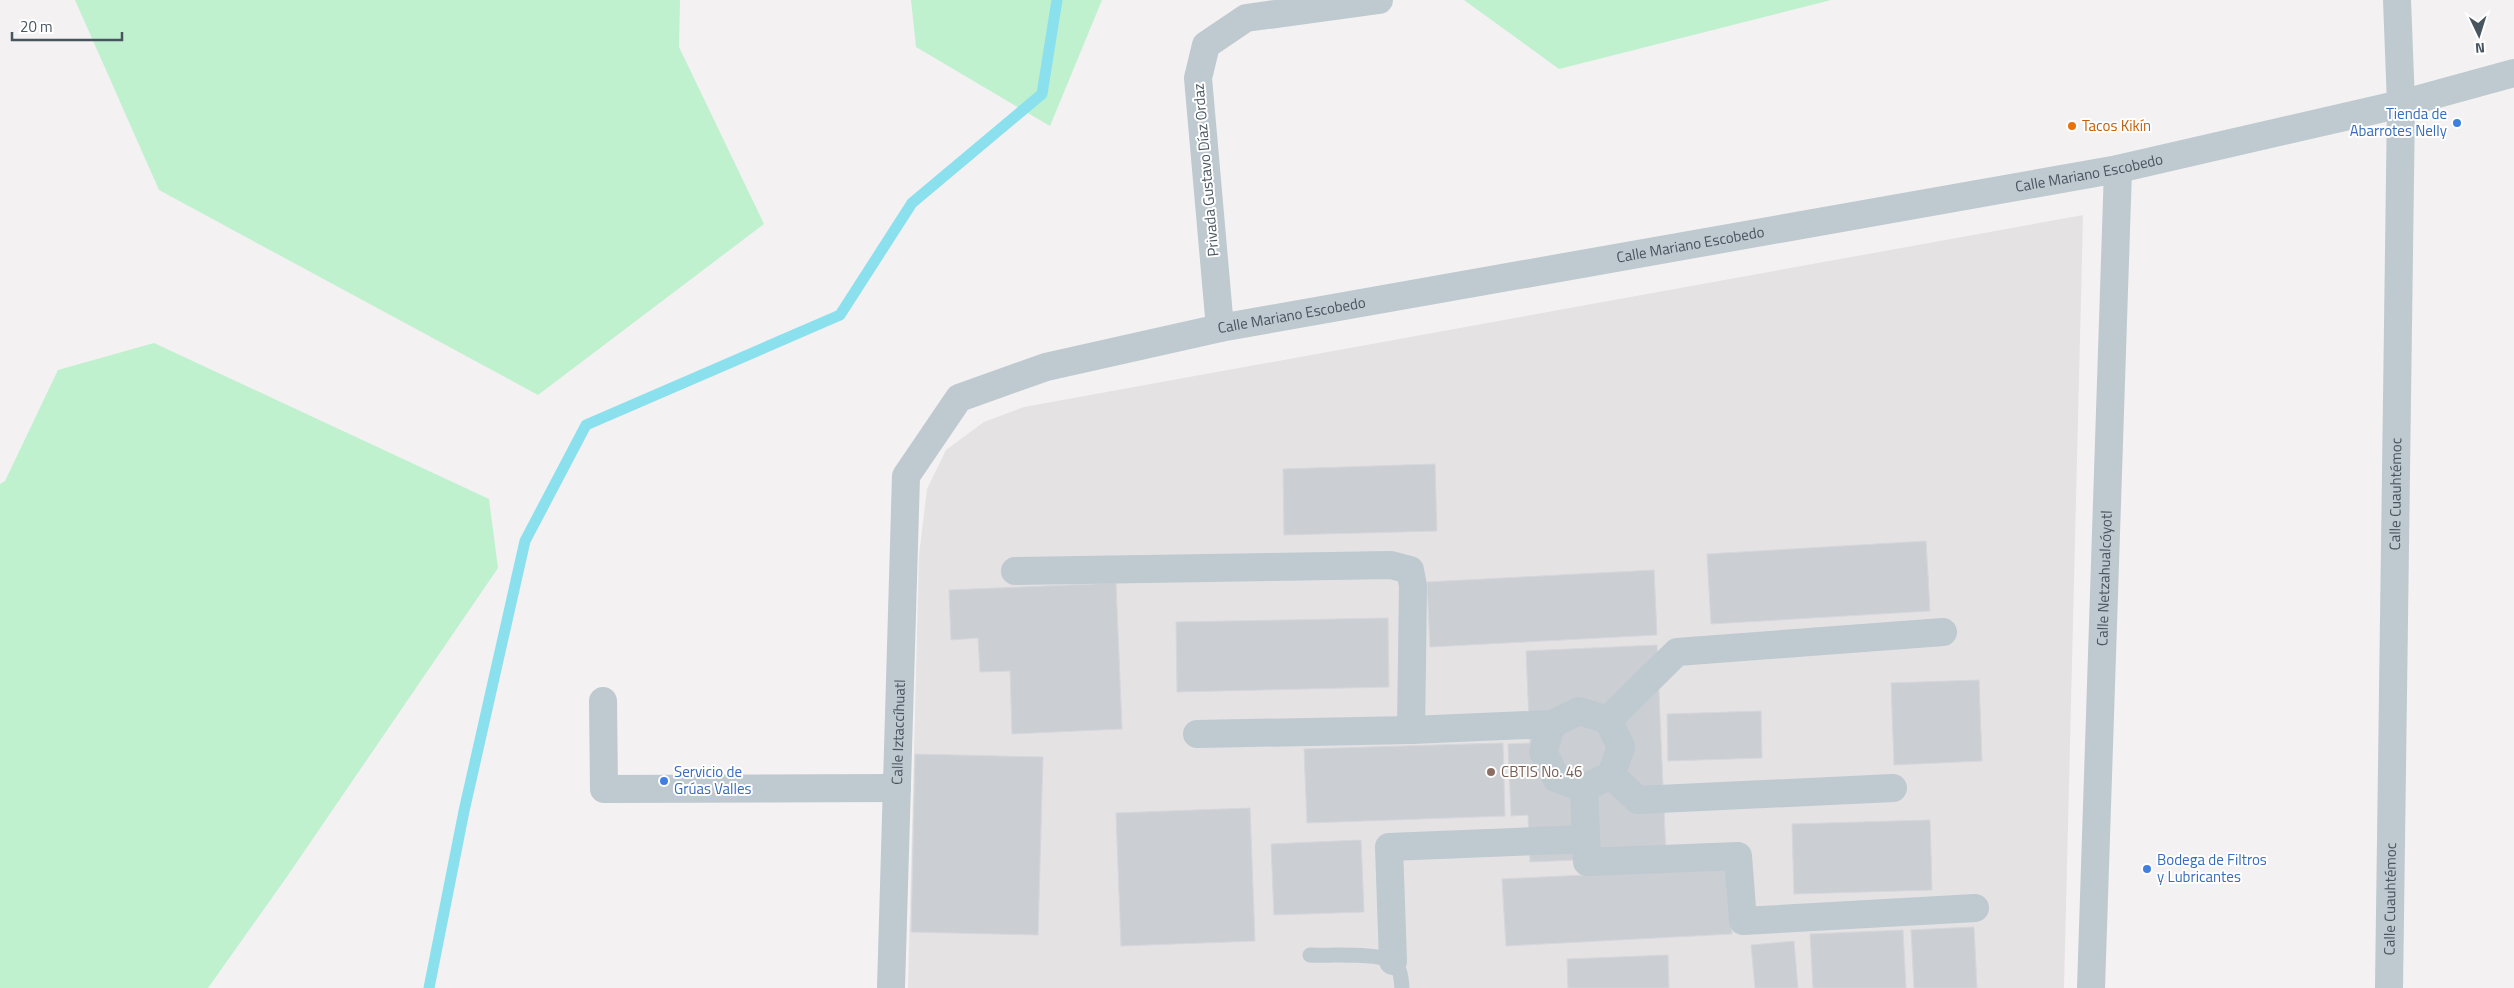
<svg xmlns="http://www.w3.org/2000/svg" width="2514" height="988" viewBox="0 0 2514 988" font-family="'Titillium Web',sans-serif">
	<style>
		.education { fill: #e4e2e3 }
		.green { fill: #bff1cf }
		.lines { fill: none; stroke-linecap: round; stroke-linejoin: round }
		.stream { stroke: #8be0ee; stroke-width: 11 }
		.building { fill: #cbced3; stroke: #d5d7dc }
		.lane { stroke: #bec9d0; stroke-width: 15 }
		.street { stroke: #bec9d0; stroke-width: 28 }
		.shop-dot { fill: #3f7fe0; stroke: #fff; stroke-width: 2 }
		.food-dot { fill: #e8710a; stroke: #fff; stroke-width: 2 }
		.education-dot { fill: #8d6e63; stroke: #fff; stroke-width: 2 }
		.labels { text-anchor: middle; stroke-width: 4; stroke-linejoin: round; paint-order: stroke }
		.shop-label { font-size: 15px; fill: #366cbe; stroke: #fff; text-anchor: start }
		.food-label { font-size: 15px; fill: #c56008; stroke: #fff; text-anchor: start }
		.street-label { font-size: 15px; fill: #48555f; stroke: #fff }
		.education-label { font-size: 15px; fill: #785e54; stroke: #fff; text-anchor: start }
	</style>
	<rect width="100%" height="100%" fill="#f3f1f1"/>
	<path class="education" d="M2083,215l-19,773h-1156l11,-433 8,-66 19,-39 38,-28 40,-15z"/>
	<g class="green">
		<path d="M75,0h605l-1,47 85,177 -226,171 -379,-205z"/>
		<path d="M911,0h191l-52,126 -134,-79z"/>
		<path d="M1464,0h367l-272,69z"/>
		<path d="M154,343l335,156 9,69 -212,310 -78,110h-208v-504l5,-3 53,-111z"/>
	</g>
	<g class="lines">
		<path class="stream" d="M429,988l35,-177 61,-270 61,-116 254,-110 72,-112 130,-109 15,-94"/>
	</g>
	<g class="building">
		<path d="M1435,464l2,67 -153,4 -1,-66z"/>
		<path d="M1926,541l4,70 -219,13 -4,-70z"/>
		<path d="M1654,570l3,65 -227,12 -3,-65z"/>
		<path d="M1116,583l6,146 -110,5 -2,-63 -30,1 -2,-34 -27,2 -2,-50z"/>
		<path d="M1388,618l1,69 -212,5 -1,-70z"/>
		<path d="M1657,645l9,211 -136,6 -2,-47 -17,1 -3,-72 22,-1 -4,-92z"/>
		<path d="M1979,680l3,81 -88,4 -3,-82z"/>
		<path d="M1761,711l1,47 -94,3 -1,-47z"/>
		<path d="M1503,743l2,73 -198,7 -3,-74z"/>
		<path d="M915,754l128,3 -5,178 -127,-3z"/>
		<path d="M1250,808l5,133 -134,5 -5,-133z"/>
		<path d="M1930,820l2,70 -138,4 -2,-70z"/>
		<path d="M1361,840l3,72 -90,3 -3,-71z"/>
		<path d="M1728,868l4,66 -226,12 -4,-67z"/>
		<path d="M1974,927l3,61h-63l-3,-58z"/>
		<path d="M1903,930l3,58h-93l-3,-54z"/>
		<path d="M1794,941l4,47h-43l-4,-43z"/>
		<path d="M1668,955l1,33h-101l-1,-29z"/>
	</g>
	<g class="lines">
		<path class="lane" d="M1310,955c17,1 74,-3 84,8 7,7 7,15 8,25"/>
		<g class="street">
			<path d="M1220,328l-22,-250 8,-33 40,-27 133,-18"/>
			<path d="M1015,571l376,-6 19,5 3,16 -2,144"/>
			<path d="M603,701l1,88 293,-1"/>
			<path d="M1579,711l29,9 13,27 -10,28 -27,13 -28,-10 -13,-26 9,-28z"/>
			<path d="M1608,720l69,-68 266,-20"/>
			<path d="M1197,734l214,-4 141,-6"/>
			<path d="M1611,775l27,25 255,-12"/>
			<path d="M1584,788l3,74 151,-6 5,65 232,-13"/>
			<path d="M1393,961l-4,-114 197,-8"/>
			<path id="s1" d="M891,988l15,-512 53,-78 87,-31 174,-39 898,-159 283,-65 113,-31"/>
			<path id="s2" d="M2091,988l27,-819"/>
			<path id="s3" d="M2389,988l12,-884 -4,-104"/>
		</g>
	</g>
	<g class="shop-dot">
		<circle cx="2457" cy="123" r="5"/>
		<circle cx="664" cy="781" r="5"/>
		<circle cx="2147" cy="869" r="5"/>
	</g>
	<circle class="food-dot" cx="2072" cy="126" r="5"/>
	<circle class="education-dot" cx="1491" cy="772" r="5"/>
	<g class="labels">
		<g class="shop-label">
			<text x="2447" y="119" text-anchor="end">Tienda de<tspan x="2447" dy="17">Abarrotes Nelly</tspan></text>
			<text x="674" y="777">Servicio de<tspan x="674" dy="17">Grúas Valles</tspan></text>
			<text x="2157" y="865">Bodega de Filtros<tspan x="2157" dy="17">y Lubricantes</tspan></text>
		</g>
		<g class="food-label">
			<text x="2082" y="131">Tacos Kikín</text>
		</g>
		<g class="street-label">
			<text transform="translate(1206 170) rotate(-95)" y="5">Privada Gustavo Díaz Ordaz</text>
			<text dy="5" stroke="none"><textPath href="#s1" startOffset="1760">Calle Mariano Escobedo</textPath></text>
			<text dy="5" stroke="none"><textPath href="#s1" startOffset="1355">Calle Mariano Escobedo</textPath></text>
			<text dy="5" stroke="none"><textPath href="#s1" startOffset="950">Calle Mariano Escobedo</textPath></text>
			<text dy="5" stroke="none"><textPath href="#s3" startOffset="494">Calle Cuauhtémoc</textPath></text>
			<text dy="5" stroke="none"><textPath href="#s2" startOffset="410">Calle Netzahualcóyotl</textPath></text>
			<text dy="5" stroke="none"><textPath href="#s1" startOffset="256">Calle Iztaccíhuatl</textPath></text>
			<text dy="5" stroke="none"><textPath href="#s3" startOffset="89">Calle Cuauhtémoc</textPath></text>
		</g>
		<g class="education-label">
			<text x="1501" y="777">CBTIS No. 46</text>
		</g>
	</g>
	<g transform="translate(2479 35) rotate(176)" stroke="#ffffff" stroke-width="4" paint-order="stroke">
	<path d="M0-4L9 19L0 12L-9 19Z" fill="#48555f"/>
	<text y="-8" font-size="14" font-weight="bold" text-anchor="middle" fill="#48555f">N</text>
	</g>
	<path d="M12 32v8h110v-8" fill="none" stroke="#48555f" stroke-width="2.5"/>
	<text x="20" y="32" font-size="15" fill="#48555f" stroke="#ffffff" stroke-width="4" paint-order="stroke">20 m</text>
</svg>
